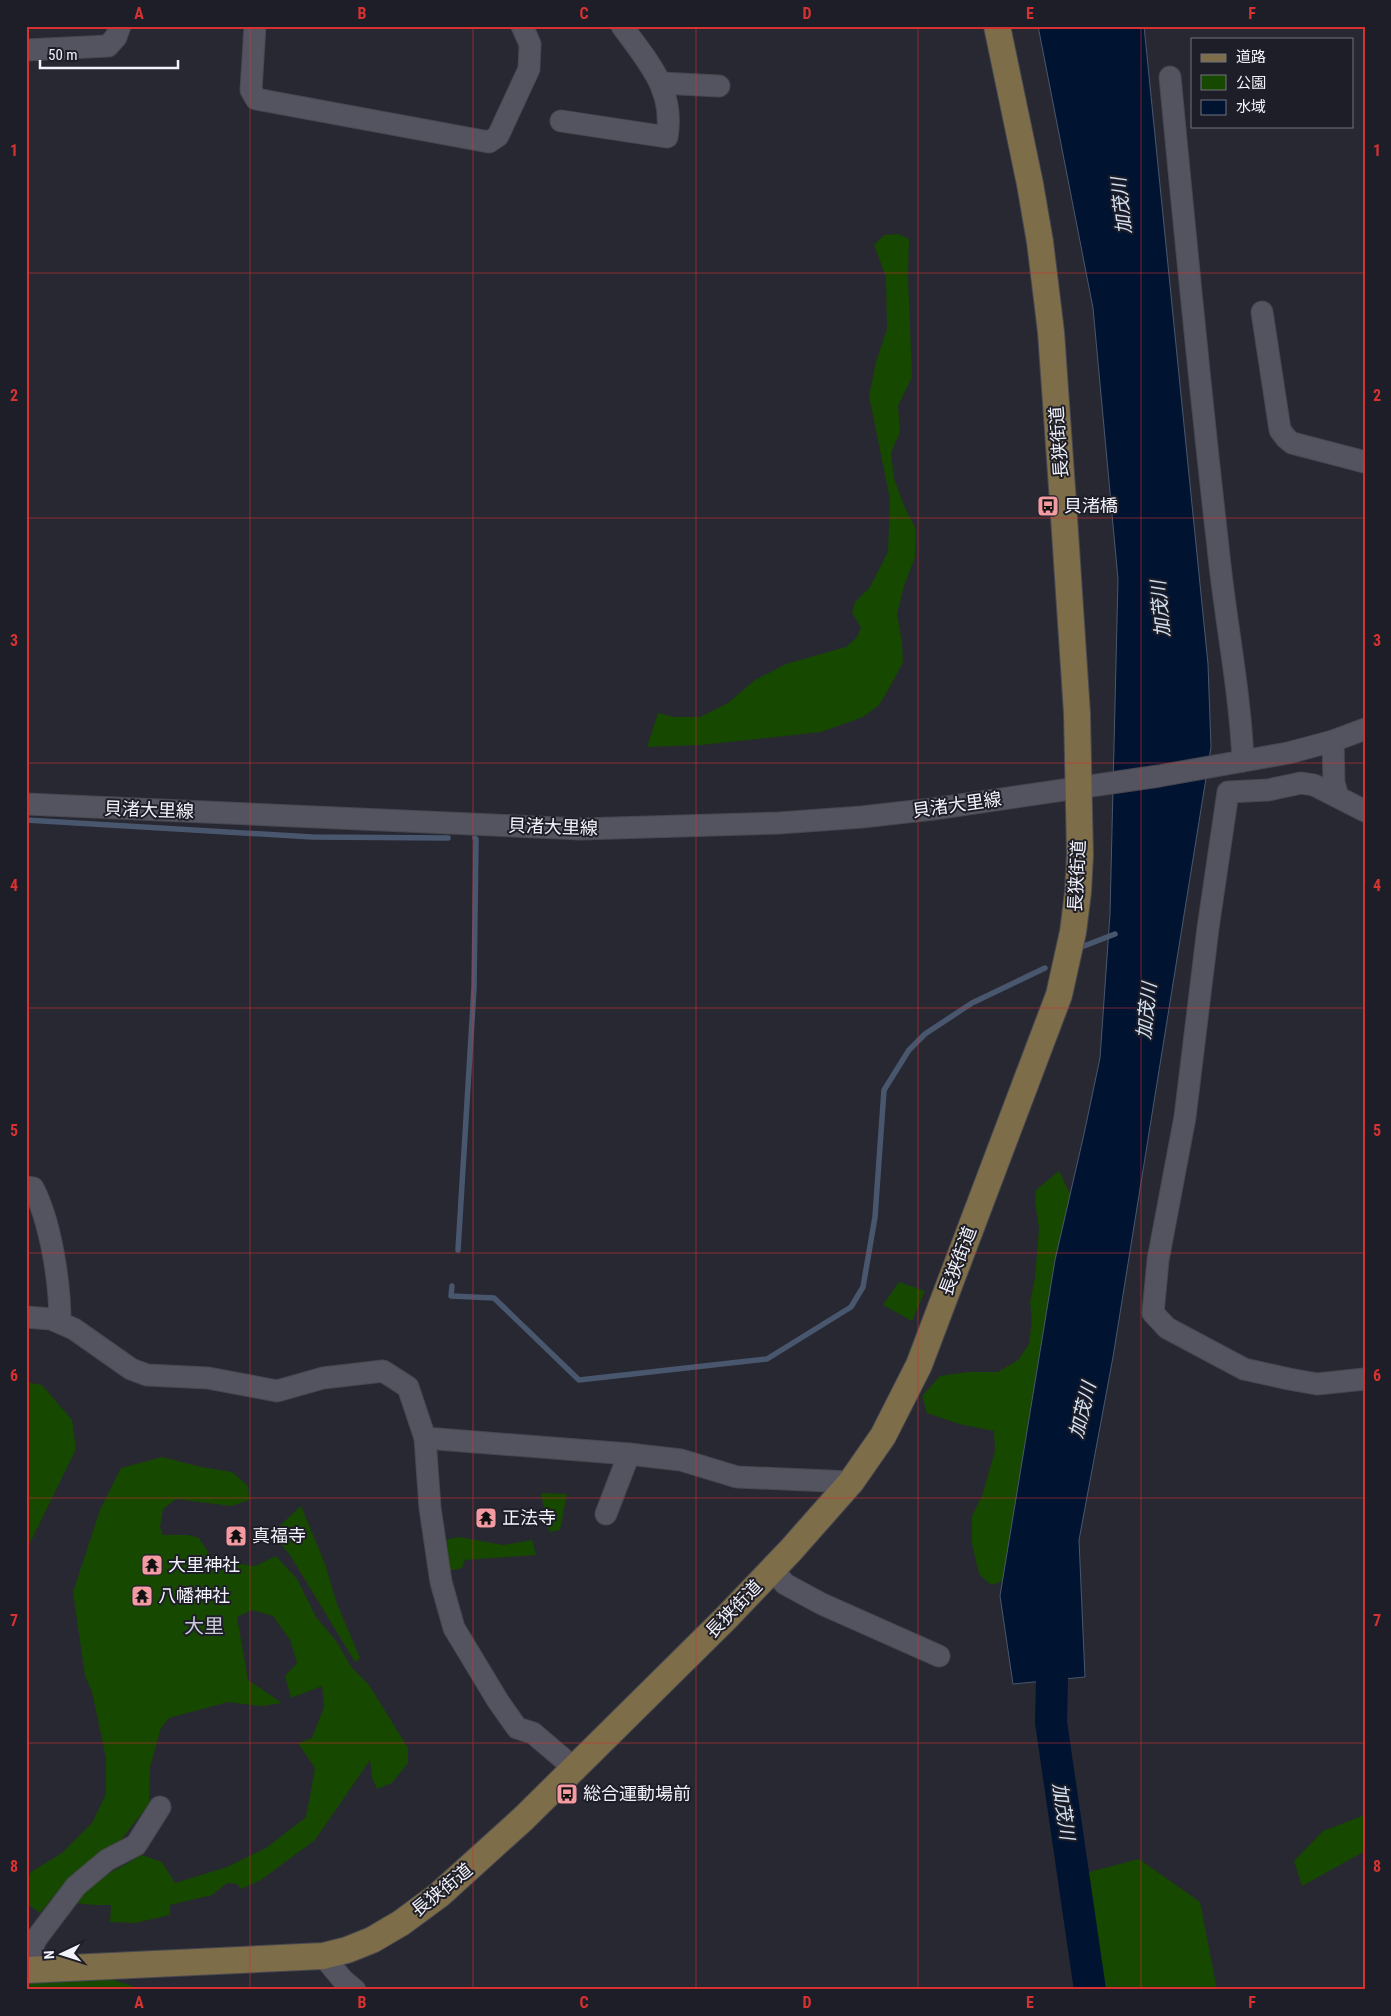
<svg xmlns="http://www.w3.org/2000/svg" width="1391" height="2016" viewBox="0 0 1391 2016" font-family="'Roboto Condensed','Noto Sans JP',sans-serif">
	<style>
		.green { fill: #164800 }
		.water { fill: #001432; stroke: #49576e }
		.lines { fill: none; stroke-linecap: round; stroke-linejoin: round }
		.stream { stroke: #49576e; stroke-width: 5.5 }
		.river { stroke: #001432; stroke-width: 32 }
		.minor-casing { stroke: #474750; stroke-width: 23 }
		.major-casing { stroke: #474750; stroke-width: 28 }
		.minor { stroke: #545460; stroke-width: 21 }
		.major { stroke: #7e6d49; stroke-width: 26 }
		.grid { fill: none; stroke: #d73232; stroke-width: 1; stroke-opacity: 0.55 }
		.labels { text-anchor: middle; stroke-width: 4; stroke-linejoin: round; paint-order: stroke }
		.street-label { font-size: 18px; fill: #f2f2fa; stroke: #1e1e28 }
		.poi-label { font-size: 18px; fill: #f2f2fa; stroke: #1e1e28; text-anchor: start }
		.water-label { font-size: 19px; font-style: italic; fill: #d3e2f3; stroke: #1e1e28 }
		.quarter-label { font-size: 20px; fill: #cacad8; stroke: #1e1e28 }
		.neatline { fill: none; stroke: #d73232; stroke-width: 2 }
		.grid-label { font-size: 16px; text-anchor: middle; font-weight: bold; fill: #d73232 }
	</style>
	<rect width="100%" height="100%" fill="#282832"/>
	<g class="green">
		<path d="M898,234l11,5 -1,37 4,101 -14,29 2,26 -9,21 3,25 10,28 12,23 -1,28 -11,29 -7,28 5,29 1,19 -12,23 -12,20 -16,12 -42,15 -120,13 -54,2 11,-34 16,4h26l28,-14 27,-23 31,-16 60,-17 11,-10 4,-10 -9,-14 3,-11 15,-15 18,-35 2,-53 -21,-103 7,-34 11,-33 -1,-52 -12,-32 10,-10z"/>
		<path d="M1059,1171l17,35 -46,366 -39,13 -12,-11 -7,-30v-28l10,-20 13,-45 -1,-20 -35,-7 -32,-11 -5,-17 18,-20 28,-4h30l20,-12 11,-16 3,-24 -2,-18 5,-24 4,-50 -4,-26 1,-12z"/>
		<path d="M899,1282l26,9 -13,30 -29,-16z"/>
		<path d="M26,1382l16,3 30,35 4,29 -48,98 -2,-4z"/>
		<path d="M162,1457l39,10 31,5 16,14 1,14 -18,6 -55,-7 -13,10 -3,18 3,8h25l11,3 12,19 14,5 30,4 21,-10 21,23 19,38 20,24 16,27 17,17 39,63v15l-16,20 -15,6 -5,-12 -2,-17 -55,80 -54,40 -20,9 -4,-5 -10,-1 -15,12 -42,10v10l-35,8 -25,-1 1,-17h-17l-19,-2 6,-14 61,-34 20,7 13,21 52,-16 39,-19 40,-31 9,-49 -17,-25 14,-5 12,-31 -2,-21 -31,12 -6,-22 12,-13 -7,-23 -17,-24 -21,-6 -15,7 11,63 34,23 -21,3 -33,-4 -59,16 -8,10 -11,39 -1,37 -38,49 -49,33 -22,27 -14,-10v-22l5,-9 31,-19 30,-30 14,-29v-36l-14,-66 -7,-16 -12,-84 27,-82 21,-42z"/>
		<path d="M541,1493l26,1 -7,36 -11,2z"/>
		<path d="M301,1506l24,58 12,40 23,54 -5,4 -65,-107 -18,-22z"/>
		<path d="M459,1537l44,8 29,-5 4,15 -71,5 -3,8 -18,4 -4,-31z"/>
		<path d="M1365,1815v36l-63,35 -8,-25 29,-30z"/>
		<path d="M1139,1859l61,43 17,88h-115l-17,-117z"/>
		<path d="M71,1980h43l30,10h-118v-7z"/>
	</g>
	<path class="water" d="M1038,26h106l64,638 3,83 -98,610 -34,183 6,137 -72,7 -13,-88 55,-336 29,-126 16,-76 10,-144 8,-335 -25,-271z"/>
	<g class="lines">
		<g class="stream">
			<path d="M26,820l286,17 136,1"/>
			<path d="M1084,946l31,-12"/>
			<path d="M458,1250l16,-262 2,-149 -1,-1"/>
			<path d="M452,1286l-1,10 43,2 85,82 188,-21 84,-52 12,-20 12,-70 9,-127 25,-40 16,-16 47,-31 73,-35"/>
		</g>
		<path class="river" d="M1053,1637l-2,85 39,268"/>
		<g class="minor-casing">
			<g id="minor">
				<path d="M255,26l-4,64 5,9 233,43 9,-6 31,-67 1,-25 -8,-18"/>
				<path d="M26,50l82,-4 8,-9 4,-11"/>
				<path d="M1170,77c15,157 30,314 48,470 7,72 22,142 25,214"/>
				<path d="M661,83l58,3"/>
				<path d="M561,121l106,16c8,-47 -19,-75 -45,-111"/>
				<path d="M1262,312l18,118 6,8 6,5 73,19"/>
				<path d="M1333,741l1,42 4,14"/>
				<path d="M26,804l555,25 198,-6 83,-6 71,-8 226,-33 129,-23 45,-12 32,-12"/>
				<path d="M1365,811l-51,-26 -13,-2 -33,7 -40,2 -20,136 -23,189 -27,143 -5,53 14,15 77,41 45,10 28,5 48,-5"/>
				<path d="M26,1187l7,1c18,34 27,96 27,134"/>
				<path d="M26,1317l25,2 23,10 57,40 16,6 61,3 69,13 46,-13 60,-7 25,16 17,51 204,16 52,6 56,17 114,5"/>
				<path d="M425,1438l5,70 11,74 13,46 44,73 19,27 16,5 41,35"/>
				<path d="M606,1514l23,-60"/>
				<path d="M772,1569l13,15 37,20 117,52"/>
				<path d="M323,1956l20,24 12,10"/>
				<path d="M29,1970l1,-17 6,-14 40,-53 31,-26 29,-15 24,-38"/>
			</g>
		</g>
		<g class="major-casing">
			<path id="major" d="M26,1970l297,-14 24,-6 25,-10 29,-17 38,-28 85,-77 202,-200 65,-68 60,-68 32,-46 36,-71 140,-370 14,-63 5,-40 2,-37 -3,-142 -14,-211 -12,-170 -11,-90 -10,-58 -33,-158"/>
		</g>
		<use href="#minor" class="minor"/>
		<use href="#major" class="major"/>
	</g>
	<path class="grid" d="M250,26v1964M473,26v1964M696,26v1964M918,26v1964M1141,26v1964M26,273h1339M26,518h1339M26,763h1339M26,1008h1339M26,1253h1339M26,1498h1339M26,1743h1339"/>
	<defs>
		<g id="bus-square" transform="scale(1.125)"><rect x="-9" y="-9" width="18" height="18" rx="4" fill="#f49aa2" stroke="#1e1e28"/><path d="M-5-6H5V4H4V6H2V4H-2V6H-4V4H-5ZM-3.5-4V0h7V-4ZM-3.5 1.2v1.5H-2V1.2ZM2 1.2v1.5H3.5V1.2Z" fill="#111"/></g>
		<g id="temple-square" transform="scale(1.125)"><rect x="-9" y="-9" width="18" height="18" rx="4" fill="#f49aa2" stroke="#1e1e28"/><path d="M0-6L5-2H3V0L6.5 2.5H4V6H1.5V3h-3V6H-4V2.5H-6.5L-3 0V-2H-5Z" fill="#111"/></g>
	</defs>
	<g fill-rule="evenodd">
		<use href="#bus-square" x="1048" y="506"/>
		<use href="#temple-square" x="486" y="1518"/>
		<use href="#temple-square" x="236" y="1536"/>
		<use href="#temple-square" x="152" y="1565"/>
		<use href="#temple-square" x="142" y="1596"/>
		<use href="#bus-square" x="567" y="1794"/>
	</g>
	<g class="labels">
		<g class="street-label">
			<text transform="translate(1059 442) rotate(-94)" y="6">長狭街道</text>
			<text transform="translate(957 805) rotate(-8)" y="6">貝渚大里線</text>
			<text transform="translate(149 810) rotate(2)" y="6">貝渚大里線</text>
			<text transform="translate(553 827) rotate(2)" y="6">貝渚大里線</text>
			<text transform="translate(1077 876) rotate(-87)" y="6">長狭街道</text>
			<text transform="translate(958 1261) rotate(-69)" y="6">長狭街道</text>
			<text transform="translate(734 1609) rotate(-46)" y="6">長狭街道</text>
			<text transform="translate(442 1890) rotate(-39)" y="6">長狭街道</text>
		</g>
		<g class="poi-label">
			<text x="1064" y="512">貝渚橋</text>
			<text x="502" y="1524">正法寺</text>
			<text x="252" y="1542">真福寺</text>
			<text x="168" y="1571">大里神社</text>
			<text x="158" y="1602">八幡神社</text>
			<text x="583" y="1800">総合運動場前</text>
		</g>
		<g class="water-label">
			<text transform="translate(1121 206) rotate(-96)" y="7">加茂川</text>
			<text transform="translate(1160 609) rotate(-95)" y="7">加茂川</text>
			<text transform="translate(1146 1011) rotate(-84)" y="7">加茂川</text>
			<text transform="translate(1082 1410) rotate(-76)" y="7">加茂川</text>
			<text transform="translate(1064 1811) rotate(82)" y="7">加茂川</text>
		</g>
		<g class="quarter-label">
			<text x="204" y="1633">大里</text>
		</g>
	</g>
	<rect width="1391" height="2016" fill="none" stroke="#1e1e28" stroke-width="55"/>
	<rect x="1191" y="38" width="162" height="90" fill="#1e1e28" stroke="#73737c"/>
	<rect x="1201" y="54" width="25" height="8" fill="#7e6d49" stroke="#73737c"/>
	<text x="1236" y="62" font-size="15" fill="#f2f2fa">道路</text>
	<rect x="1201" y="75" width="25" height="15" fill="#164800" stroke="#73737c"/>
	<text x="1236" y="88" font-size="15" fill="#f2f2fa">公園</text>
	<rect x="1201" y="100" width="25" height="15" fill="#001432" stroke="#73737c"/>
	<text x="1236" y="112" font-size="15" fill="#f2f2fa">水域</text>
	<g transform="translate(62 1954) rotate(266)" stroke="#1e1e28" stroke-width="4" paint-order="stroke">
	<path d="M0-4L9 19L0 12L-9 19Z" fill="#f2f2fa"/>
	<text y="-8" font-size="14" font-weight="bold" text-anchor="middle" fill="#f2f2fa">N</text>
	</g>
	<path d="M40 60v8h138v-8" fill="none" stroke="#f2f2fa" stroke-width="2.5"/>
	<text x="48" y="60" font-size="15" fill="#f2f2fa" stroke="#1e1e28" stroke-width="4" paint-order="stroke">50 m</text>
	<rect x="28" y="28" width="1336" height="1960" class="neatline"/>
	<g class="grid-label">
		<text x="139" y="19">A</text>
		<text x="362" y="19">B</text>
		<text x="584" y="19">C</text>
		<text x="807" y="19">D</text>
		<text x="1030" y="19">E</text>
		<text x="1252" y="19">F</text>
		<text x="14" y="156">1</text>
		<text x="1377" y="156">1</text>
		<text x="14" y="401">2</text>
		<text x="1377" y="401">2</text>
		<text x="14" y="646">3</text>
		<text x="1377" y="646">3</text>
		<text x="14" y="891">4</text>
		<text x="1377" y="891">4</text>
		<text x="14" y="1136">5</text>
		<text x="1377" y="1136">5</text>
		<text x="14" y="1381">6</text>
		<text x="1377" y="1381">6</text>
		<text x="14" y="1626">7</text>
		<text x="1377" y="1626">7</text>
		<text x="14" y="1872">8</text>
		<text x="1377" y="1872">8</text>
		<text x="139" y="2008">A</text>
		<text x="362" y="2008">B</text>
		<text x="584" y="2008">C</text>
		<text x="807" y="2008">D</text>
		<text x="1030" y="2008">E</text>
		<text x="1252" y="2008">F</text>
	</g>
</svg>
